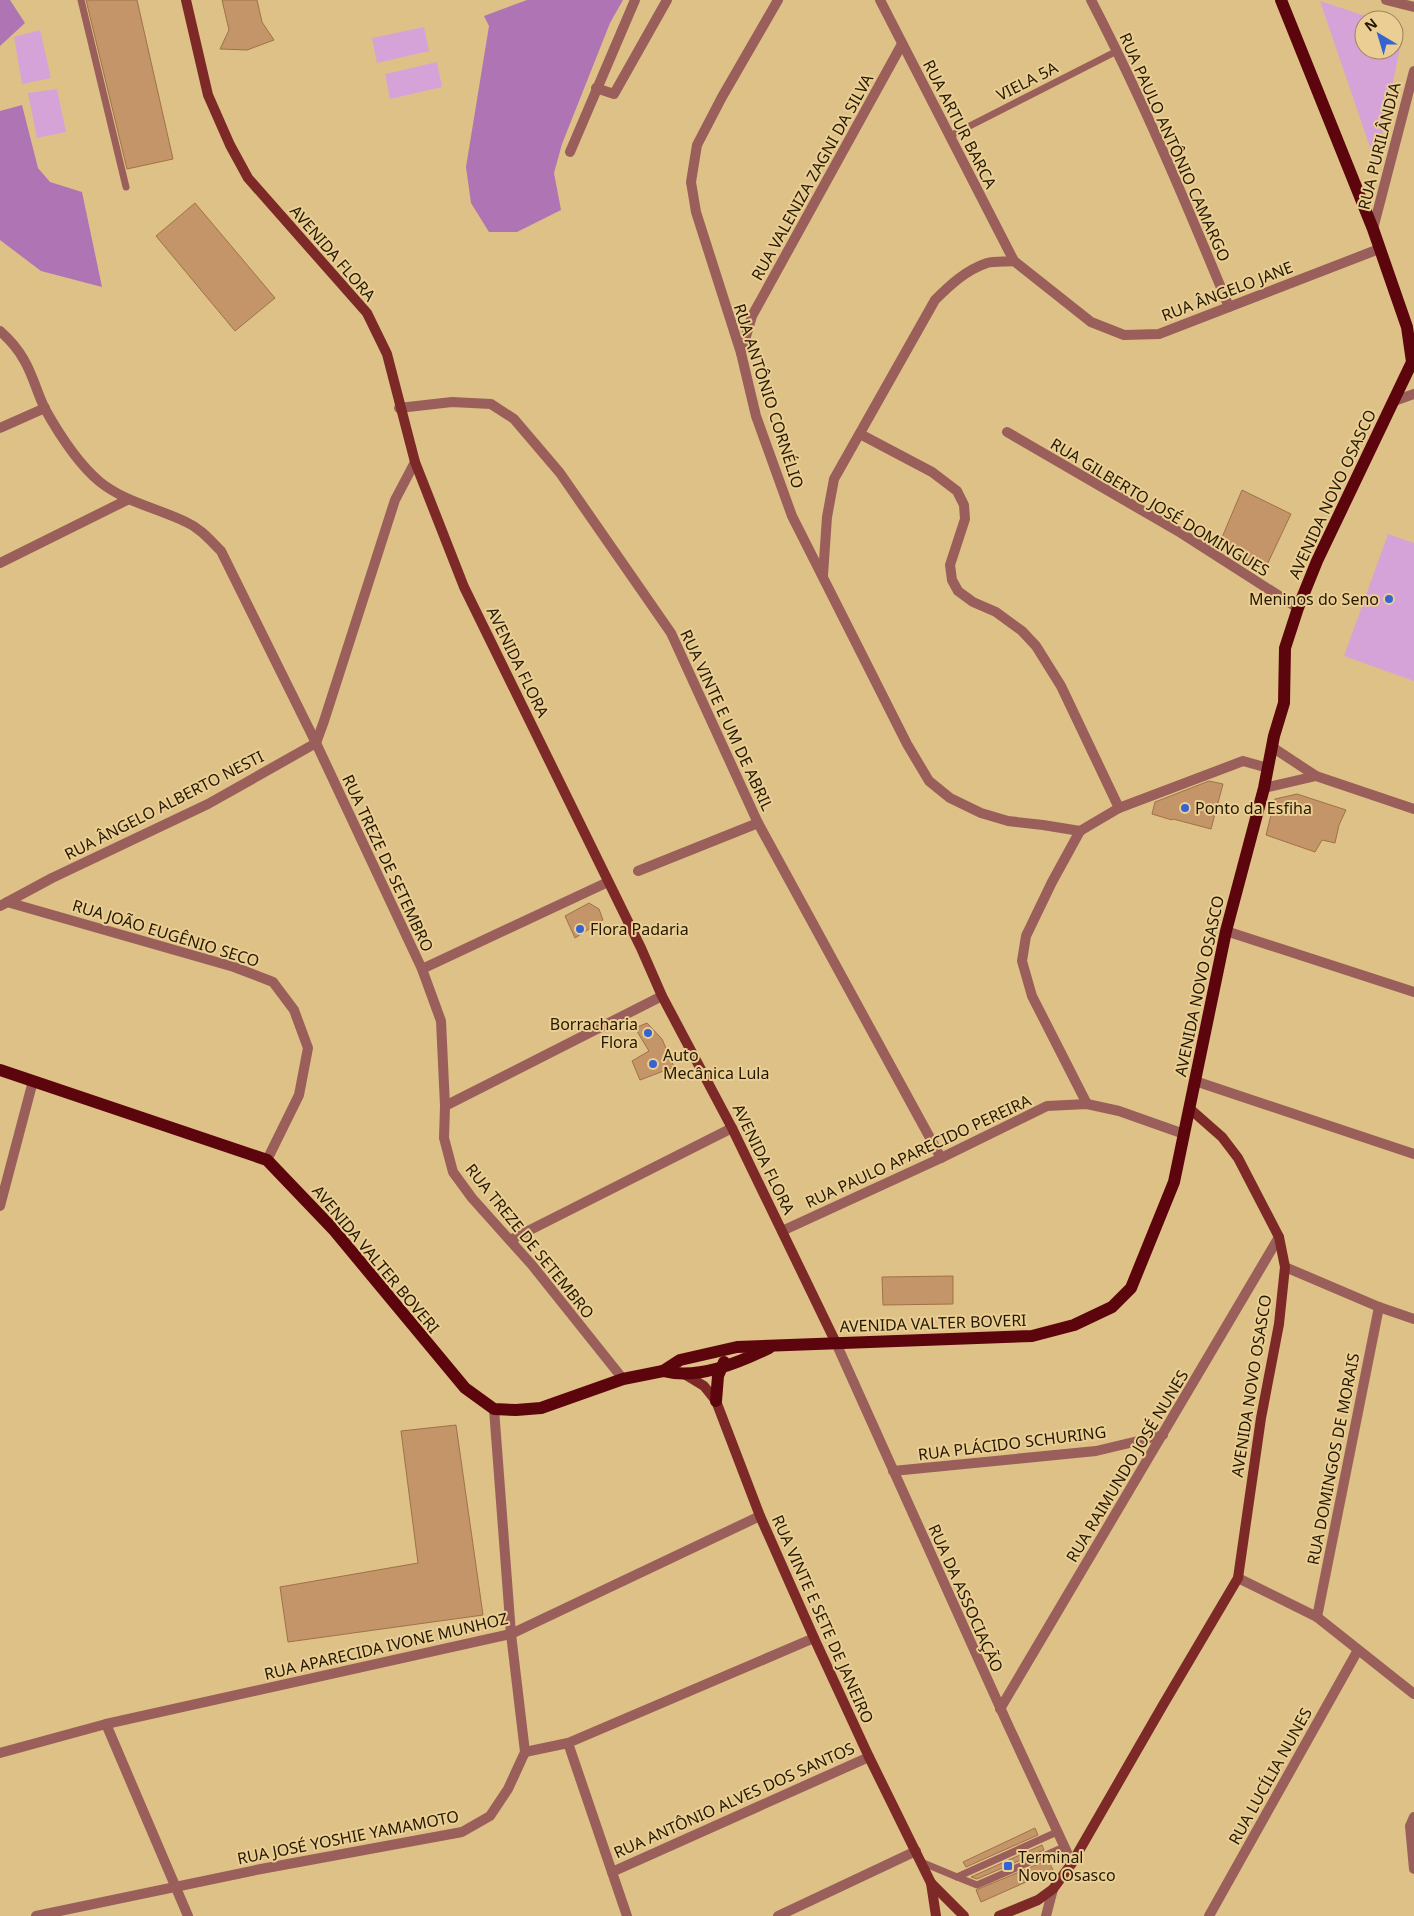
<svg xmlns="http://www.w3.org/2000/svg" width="1414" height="1916" viewBox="0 0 1414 1916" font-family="'Noto Sans',sans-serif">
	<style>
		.green { fill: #d6a3d9 }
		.forest { fill: #af74b3 }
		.building { fill: #c49568; stroke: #9f7247 }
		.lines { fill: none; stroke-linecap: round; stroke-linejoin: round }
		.service { stroke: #9a5f5a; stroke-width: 7 }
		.minor { stroke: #9a5f5a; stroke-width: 10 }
		.tertiary { stroke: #9a5f5a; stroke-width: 10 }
		.secondary { stroke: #7d2928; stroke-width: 10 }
		.primary { stroke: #5d050d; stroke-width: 12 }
		.poi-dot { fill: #3463d2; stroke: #ebce93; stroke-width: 2 }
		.labels { text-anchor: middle; stroke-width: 4; stroke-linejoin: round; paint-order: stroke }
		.street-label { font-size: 16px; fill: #231902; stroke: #ebce93 }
		.poi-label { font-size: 16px; fill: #231902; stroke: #ebce93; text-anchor: start }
	</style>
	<rect width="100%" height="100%" fill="#dec187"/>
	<g class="green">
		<path d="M1320,1l58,19h-14v30h30v-25l10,3 -28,137z"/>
		<path d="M424,27l5,24 -52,12 -5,-25z"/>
		<path d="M40,30l11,48 -29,6 -8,-47z"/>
		<path d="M437,62l5,25 -52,12 -5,-25z"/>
		<path d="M57,89l9,43 -29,6 -9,-45z"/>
		<path d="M1388,534l26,9v138l-70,-25z"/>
	</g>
	<g class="forest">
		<path d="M0,0h10l15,23 -25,23z"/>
		<path d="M527,0h96l-13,23 -48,121 -8,29 7,37 -44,22h-28l-18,-29 -5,-36 23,-141 -5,-10z"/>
		<path d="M22,105l16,63 12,14 32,10 20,95 -61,-16 -41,-31v-129z"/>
	</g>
	<g class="building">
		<path d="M86,0h51l36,159 -46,10z"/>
		<path d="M222,0h35l5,22 12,18 -27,10 -27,-1 9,-19z"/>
		<path d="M195,203l80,95 -40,33 -79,-95z"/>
		<path d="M1242,490l49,24 -26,55 -47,-22z"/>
		<path d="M1209,781l14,3 -12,45 -38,-10 -1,1 -20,-6 3,-12z"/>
		<path d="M1297,794l49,16 -7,15 -4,18 -13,-3 -7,12 -49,-17 9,-36z"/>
		<path d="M589,903l10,6 4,11 -28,18 -10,-22z"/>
		<path d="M647,1023l15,16 12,28 -34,13 -8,-19 17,-10 -14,-23z"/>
		<path d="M953,1276v28l-70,1 -1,-28z"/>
		<path d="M456,1425l27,190 -195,27 -8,-55 138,-24 -17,-132z"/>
		<path d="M1035,1828l3,7 -72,32 -3,-5z"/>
		<path d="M1042,1845l2,5 -67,29 -6,-2z"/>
		<path d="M1048,1860l5,10 -72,32 -5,-12z"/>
	</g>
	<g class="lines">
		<g class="service">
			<path d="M81,0l45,187"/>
			<path d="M950,136l167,-85"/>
			<path d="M921,1862l36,15 100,-45"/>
			<path d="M957,1877l20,8 87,-38"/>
		</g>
		<g class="minor">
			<path d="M778,0l-56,97 -25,48 -6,37 5,30 45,141 15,63 36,100 115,228 22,37 21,17 31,15 27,8 35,4 37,6"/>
			<path d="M880,0l134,261 77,61 33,13 35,-1 220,-85"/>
			<path d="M1091,0c52,100 95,203 138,307"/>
			<path d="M1386,0l28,7"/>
			<path d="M596,88l18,6 53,-94"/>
			<path d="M570,152l65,-152"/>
			<path d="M1373,229l41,-158"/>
			<path d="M741,353l11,-37 150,-272"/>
			<path d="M1394,401l20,-7"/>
			<path d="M399,408l53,-6 39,2 23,15 46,54 111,160 87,190 183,335"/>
			<path d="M0,428l45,-20"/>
			<path d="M1007,432l174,101 117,75"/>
			<path d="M860,434l72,38 25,19 7,14 1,14 -15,46 2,15 6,11 15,11 23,10 26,19 14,15 25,40 58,122"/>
			<path d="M0,563l127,-63"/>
			<path d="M823,575l4,-58 7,-38 101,-179c15,-15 31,-30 52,-37 8,-2 19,-1 27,-2"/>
			<path d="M638,871l120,-48"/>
			<path d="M7,902l227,65 39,15 21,28 14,38 -9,47 -32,65"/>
			<path d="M0,906l52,-28 156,-74 108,-61 8,-22 71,-221 20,-38"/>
			<path d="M1226,931l188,61"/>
			<path d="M422,969l186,-87"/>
			<path d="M1195,1081l219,73"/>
			<path d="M1087,1104l-55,-108 -10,-35 4,-25 26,-54 28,-51 39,-23 124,-47 25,7"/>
			<path d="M445,1106l217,-110"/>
			<path d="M0,1206l33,-125"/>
			<path d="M782,1231l159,-73 106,-52 40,-2 32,7 65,23"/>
			<path d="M510,1240l222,-112"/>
			<path d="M1285,1267l94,40 35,12"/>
			<path d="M836,1343l172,382 64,138"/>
			<path d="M893,1471l203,-20 67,-16"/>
			<path d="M1238,1578l79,39 97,77"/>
			<path d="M1317,1617l62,-310"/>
			<path d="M1000,1709l279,-472"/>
			<path d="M106,1724l82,192"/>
			<path d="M568,1743l59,173"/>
			<path d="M525,1752l43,-9 246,-105"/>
			<path d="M0,1753l106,-29 405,-90 249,-118"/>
			<path d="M1414,1817l-4,9 4,43"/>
			<path d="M612,1872l257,-115"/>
			<path d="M36,1916l225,-47 201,-37 28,-16 18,-27 17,-37 -14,-118 -17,-225"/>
			<path d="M778,1916l138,-65"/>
			<path d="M1046,1916l7,-27"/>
			<path d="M1209,1916l149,-266"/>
		</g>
		<g class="tertiary">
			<path d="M0,331c9,8 18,18 24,29 9,15 13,33 21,49 14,25 32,54 55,73 25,20 57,26 86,40 14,6 24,18 35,29l95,192 106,226 19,52 4,85 -1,32 9,34 19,26 60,67 91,114"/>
			<path d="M1272,747l44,29 98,33"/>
			<path d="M1264,788l52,-12"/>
		</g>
		<g class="secondary">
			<path d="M186,0l22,95 22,50 18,33 119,135 20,41 28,108 49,125 177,361 21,48 70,132 104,215"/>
			<path d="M686,1375l18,11 12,15 44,115 54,122 55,119 62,126 5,33"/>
			<path d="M931,1883l33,33"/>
			<path d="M999,1916l39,-16 15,-11 19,-26 91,-158 75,-127 23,-160 18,-94 6,-57 -6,-30 -41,-79 -16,-21 -33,-29"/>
		</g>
		<g class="primary">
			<path d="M0,1070l267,90 66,69 132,159 29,21 22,1 25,-2 82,-29 40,-8 17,-11 57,-13 295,-11 42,-11 38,-18 19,-19 43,-106 52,-251 38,-143 10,-52 10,-33 1,-55 13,-40 19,-47 95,-199 -5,-35 -34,-98 -92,-229"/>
			<path d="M663,1371c35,9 75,-8 106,-23"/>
			<path d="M716,1401l2,-25 6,-14"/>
		</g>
	</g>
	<g class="poi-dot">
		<circle cx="1389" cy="599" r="5"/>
		<circle cx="1185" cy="808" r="5"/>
		<circle cx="580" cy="929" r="5"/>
		<circle cx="648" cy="1033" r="5"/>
		<circle cx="653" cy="1064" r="5"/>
		<rect x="1003" y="1861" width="10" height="10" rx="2.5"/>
	</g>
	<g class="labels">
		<g class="street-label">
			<text transform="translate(1027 81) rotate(-27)" y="6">VIELA 5A</text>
			<text transform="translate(960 124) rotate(63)" y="6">RUA ARTUR BARCA</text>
			<text transform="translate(1379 146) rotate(-76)" y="6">RUA PURILÂNDIA</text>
			<text transform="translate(1175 147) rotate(66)" y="6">RUA PAULO ANTÔNIO CAMARGO</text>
			<text transform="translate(812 177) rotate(-61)" y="6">RUA VALENIZA ZAGNI DA SILVA</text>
			<text transform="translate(333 253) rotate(49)" y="6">AVENIDA FLORA</text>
			<text transform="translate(1227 291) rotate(-21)" y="6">RUA ÂNGELO JANE</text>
			<text transform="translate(769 396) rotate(72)" y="6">RUA ANTÔNIO CORNÉLIO</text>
			<text transform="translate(1332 494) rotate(-65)" y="6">AVENIDA NOVO OSASCO</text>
			<text transform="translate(1160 507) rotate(31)" y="6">RUA GILBERTO JOSÉ DOMINGUES</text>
			<text transform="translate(518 662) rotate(64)" y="6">AVENIDA FLORA</text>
			<text transform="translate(727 720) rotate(65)" y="6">RUA VINTE E UM DE ABRIL</text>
			<text transform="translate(164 805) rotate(-27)" y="6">RUA ÂNGELO ALBERTO NESTI</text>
			<text transform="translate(388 863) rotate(65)" y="6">RUA TREZE DE SETEMBRO</text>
			<text transform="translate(166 933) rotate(17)" y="6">RUA JOÃO EUGÊNIO SECO</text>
			<text transform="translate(1199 986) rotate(-78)" y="6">AVENIDA NOVO OSASCO</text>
			<text transform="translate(918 1151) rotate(-25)" y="6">RUA PAULO APARECIDO PEREIRA</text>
			<text transform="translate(764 1159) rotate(64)" y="6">AVENIDA FLORA</text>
			<text transform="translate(530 1241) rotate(51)" y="6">RUA TREZE DE SETEMBRO</text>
			<text transform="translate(376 1259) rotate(50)" y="6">AVENIDA VALTER BOVERI</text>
			<text transform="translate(933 1323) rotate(-2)" y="6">AVENIDA VALTER BOVERI</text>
			<text transform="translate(1251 1386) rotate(-81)" y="6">AVENIDA NOVO OSASCO</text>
			<text transform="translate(1012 1443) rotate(-7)" y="6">RUA PLÁCIDO SCHURING</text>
			<text transform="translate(1333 1459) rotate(-79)" y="6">RUA DOMINGOS DE MORAIS</text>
			<text transform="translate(1127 1466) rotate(-59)" y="6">RUA RAIMUNDO JOSÉ NUNES</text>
			<text transform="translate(966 1598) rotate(66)" y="6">RUA DA ASSOCIAÇÃO</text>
			<text transform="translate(823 1619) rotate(66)" y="6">RUA VINTE E SETE DE JANEIRO</text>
			<text transform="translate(386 1646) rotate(-13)" y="6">RUA APARECIDA IVONE MUNHOZ</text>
			<text transform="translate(1270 1776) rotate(-61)" y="6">RUA LUCÍLIA NUNES</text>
			<text transform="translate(734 1800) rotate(-24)" y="6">RUA ANTÔNIO ALVES DOS SANTOS</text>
			<text transform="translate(348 1837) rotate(-11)" y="6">RUA JOSÉ YOSHIE YAMAMOTO</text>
		</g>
		<g class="poi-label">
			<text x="1379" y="605" text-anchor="end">Meninos do Seno</text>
			<text x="1195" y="814">Ponto da Esfiha</text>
			<text x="590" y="935">Flora Padaria</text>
			<text x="638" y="1030" text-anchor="end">Borracharia<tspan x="638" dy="18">Flora</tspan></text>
			<text x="663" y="1061">Auto<tspan x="663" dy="18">Mecânica Lula</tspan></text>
			<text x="1018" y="1863">Terminal<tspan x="1018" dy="18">Novo Osasco</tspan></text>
		</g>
	</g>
	<g transform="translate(1379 35) rotate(322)"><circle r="24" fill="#ebce93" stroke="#9b8659"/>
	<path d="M0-4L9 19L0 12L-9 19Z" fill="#3463d2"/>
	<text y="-8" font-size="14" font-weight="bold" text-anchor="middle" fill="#231902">N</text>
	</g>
</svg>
